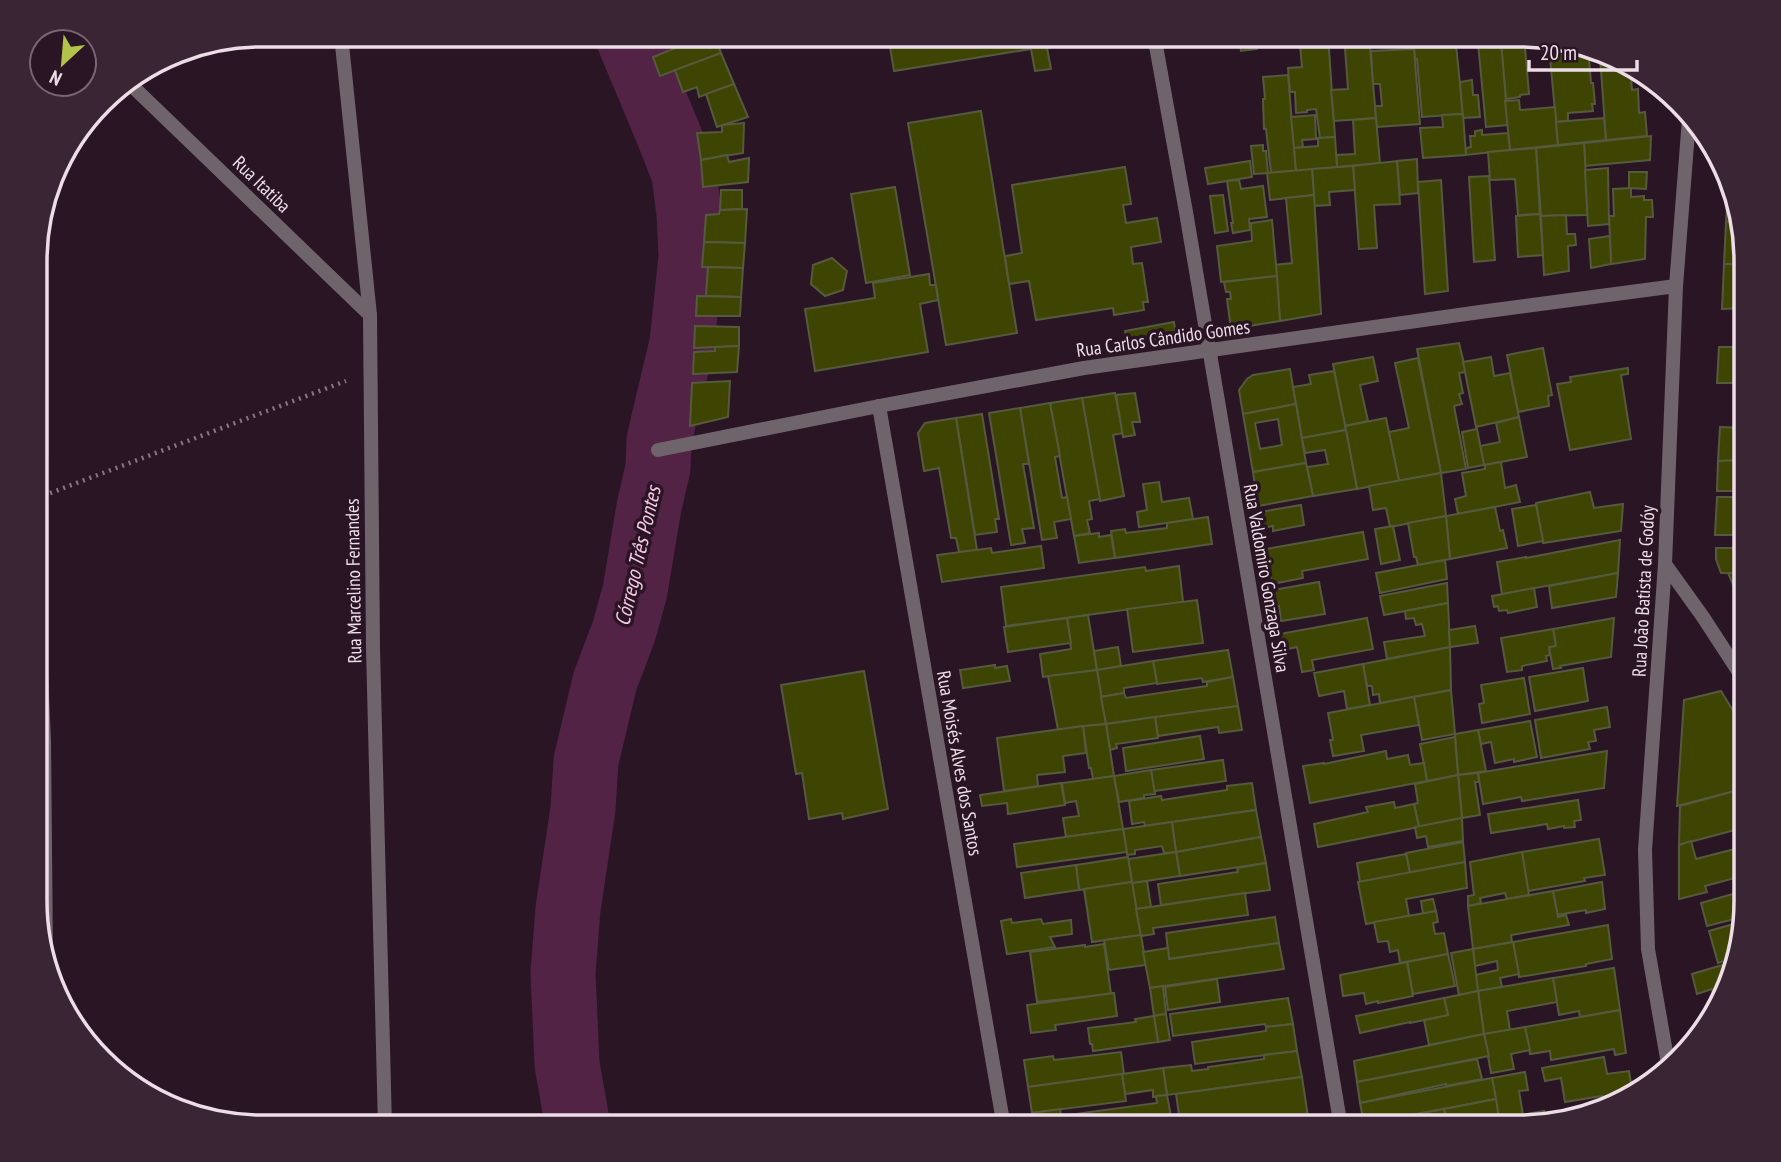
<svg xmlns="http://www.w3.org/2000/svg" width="1781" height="1162" viewBox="0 0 1781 1162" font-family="'PT Sans Narrow',sans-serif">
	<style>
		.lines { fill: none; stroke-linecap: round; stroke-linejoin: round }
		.river { stroke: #522345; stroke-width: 65 }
		.building { fill: #3e4502; stroke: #555a3e; stroke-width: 2; fill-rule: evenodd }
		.path { stroke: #887582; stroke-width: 4.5; stroke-dasharray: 2 5; stroke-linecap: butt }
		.street { stroke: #70646c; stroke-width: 14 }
		.labels { text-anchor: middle; stroke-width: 7; stroke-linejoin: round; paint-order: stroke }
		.street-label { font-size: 19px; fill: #eddde7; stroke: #2a1524 }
		.water-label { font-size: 21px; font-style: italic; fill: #f8c8e8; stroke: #2a1524 }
		.rim { fill: none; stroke: #eddde7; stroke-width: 3.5 }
	</style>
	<rect width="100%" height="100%" fill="#2a1524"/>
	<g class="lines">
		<path class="river" d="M578,1127l-11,-63 -4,-91 5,-64 15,-100 3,-48 19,-80 19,-50 11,-40 14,-84 9,-39 1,-28 23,-97 9,-86 -2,-43 -5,-40 -16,-41 -41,-98"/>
	</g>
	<g class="building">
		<path d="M649,35h21l-18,7z"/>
		<path d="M888,35h196l1,7 -38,6 4,21 -16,2 -4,-22 -137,22z"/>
		<path d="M1239,35h16l2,14 -16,2z"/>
		<path d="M1304,35h24l7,102 -15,1 -4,-29 -9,1v2l-11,1 -1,-21h-5l-2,-24 14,-1 -2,-22h5z"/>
		<path d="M1344,35h25l7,83 -42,3 -3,-31 17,-1z"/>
		<path d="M1413,35h42l8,79 -41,3 -5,-58h-2z"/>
		<path d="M1500,35l24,1 5,58 -9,1v2l-14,2z"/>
		<path d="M705,36l3,10 9,-3 4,10 -61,23 -7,-19z"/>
		<path d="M1501,41l7,84 -22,2 -8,-84z"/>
		<path d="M1580,45l8,1 3,37h2l2,21h-3l1,7 -25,2v8l-12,1 -7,-75z"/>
		<path d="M1414,49l6,75 -43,3 -2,-21h7l-2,-22h-7l-2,-33z"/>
		<path d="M1599,50l31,15 -29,5z"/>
		<path d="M721,53l13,31 -35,13 -2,-10 -14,5 -8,-22z"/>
		<path d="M1630,65l2,25 6,-1 1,24 6,-1 2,24 -41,4 -5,-70z"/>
		<path d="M1288,75l8,96 -25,2 -5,-44h-2l-1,-30h2l-2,-22z"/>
		<path d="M1472,80l1,15h5l2,22 -17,1 -3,-36z"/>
		<path d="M734,84l14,33 -31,10 -11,-33z"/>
		<path d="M1519,100l1,10 35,-3 3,38 -48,5 -5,-49z"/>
		<path d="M981,111l36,222 -71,12 -38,-222z"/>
		<path d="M1463,114l3,41 -43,3 -3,-30 23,-1 -1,-12z"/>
		<path d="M1315,115l1,24 -14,1 1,7 -9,1 -3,-31z"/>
		<path d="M1376,118l4,45 -43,4 -1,-12 19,-1 -2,-34z"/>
		<path d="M1604,118l2,22 -48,5 -2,-23z"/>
		<path d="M744,123l-1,30 -42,7 -4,-27 25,-1v-7z"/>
		<path d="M1482,130v5l26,-2 2,17 -44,5v-7l5,-1 -1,-11h5v-5z"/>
		<path d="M1651,136l-1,24 -65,6 -1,-23z"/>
		<path d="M1335,137l2,30 -41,4 -2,-23 24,-2v-8z"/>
		<path d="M1584,143l4,72 -47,1 -5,-68z"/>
		<path d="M1263,145v6h3l2,22 -14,1 -3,-28z"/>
		<path d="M1536,148l4,66 -22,1 -3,-36 -25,1 -2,-28z"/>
		<path d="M727,155l2,7 20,-4 -1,24 -45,5 -2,-27z"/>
		<path d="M1417,159l1,34 -18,2 -3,-34z"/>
		<path d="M1250,161l2,16 -44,7 -3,-16z"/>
		<path d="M1397,161l3,43 -26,1 3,43 -18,1 -6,-83z"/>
		<path d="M1353,166l2,24 -26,2 1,13 -16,1 -2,-37z"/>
		<path d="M1125,167l6,37 -8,1 3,18 31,-5 4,24 -30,5 2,17 9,-1 6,39h-5l1,8 -30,5 -1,-7 -77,12 -7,-39 -20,3 -4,-28 17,-3 -10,-68z"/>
		<path d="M1608,168l1,56 -21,2 -3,-56z"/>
		<path d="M1312,169l2,26 -44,5 -3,-27z"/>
		<path d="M1629,172h18l-1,17 -17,-1z"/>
		<path d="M1489,176l6,84 -21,2 -5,-85z"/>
		<path d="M1239,180l2,9 22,-3 4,31 -18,2 1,11 -17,3 -2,-10h2l-6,-42z"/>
		<path d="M1441,180l7,111 -23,3 -7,-112z"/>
		<path d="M895,187l15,88 -44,8 -15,-89z"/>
		<path d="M1631,188v9l13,-1v4h8l1,17h-7l-1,42 -34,5 -2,-48h5l-1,-27z"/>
		<path d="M721,190h21v19l-22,1z"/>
		<path d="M1728,193h1l9,28 -12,1z"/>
		<path d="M1223,195l5,36 -13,2 -5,-37z"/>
		<path d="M1314,195l7,119 -41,7 -5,-56 17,-2 -6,-65z"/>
		<path d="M747,209l-2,34 -41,-1 2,-27 13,-1 1,-4z"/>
		<path d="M1540,214l3,41 -25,2 -2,-41z"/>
		<path d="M1566,215l1,19h8l1,11 -8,1 1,25 -25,4 -3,-59z"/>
		<path d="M1272,220l5,56 -56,6 -4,-36 35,-5 -1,-18z"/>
		<path d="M1732,221h6l8,25v18h-22l2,-42z"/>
		<path d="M1610,236l1,28 -20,4 -2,-29z"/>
		<path d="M704,242l41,1 -2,25 -41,-1z"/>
		<path d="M832,258l15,13 -4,19 -18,6 -14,-12 2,-19z"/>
		<path d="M1724,264h12v6l10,-1v39l-24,1z"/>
		<path d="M708,267l35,1 -2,29 -35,-1z"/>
		<path d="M929,274l1,11h6l2,15 -18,4 8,48 -113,19 -10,-62 70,-11 -2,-15z"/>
		<path d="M1277,276l3,45 -49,8 -4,-30h4l-1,-7h-4l-2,-10z"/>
		<path d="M697,296l44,1 -1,19h-44z"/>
		<path d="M1174,322l2,14 -48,8 -3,-13z"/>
		<path d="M695,326l44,1v19l-45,2z"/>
		<path d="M1459,343l7,29 -7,1 4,20 -4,1 3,10 -8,2 12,63 -25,4 -24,-124z"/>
		<path d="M739,346l-2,26 -44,2 1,-22 21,-1v-4z"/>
		<path d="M1719,347h27v36h-29z"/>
		<path d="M1543,348l9,47 -4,1 1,10 -31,6 -11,-57z"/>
		<path d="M1373,357l5,24 -18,4 8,36 -23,5 -12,-62z"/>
		<path d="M1491,357l3,19 16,-3 9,44 -43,10 -13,-65z"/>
		<path d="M1418,358l23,115 -42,8 -10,-49 20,-4 -14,-65z"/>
		<path d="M1628,368v6l-7,1 10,64 -61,11 -13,-66 14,-2 -1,-5z"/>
		<path d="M1290,369l6,35 -53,10 -4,-24 8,-11 6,-4z"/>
		<path d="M1334,371l12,59 -44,8 -9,-51 18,-3 -2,-9z"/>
		<path d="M730,381l-2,36 -38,9 2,-43z"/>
		<path d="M1115,393l8,40 -10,2 11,61 -24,5 -18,-103z"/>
		<path d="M1135,393l5,29h-8l3,13 -12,2 -7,-42z"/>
		<path d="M1082,398l18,101 -11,2 3,18 -5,1 3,13 -16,3 -24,-133z"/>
		<path d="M1050,403l10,53 -5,1 7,41 5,-1 4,22 -17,3 3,16 -15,2 -22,-132z"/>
		<path d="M1296,404l10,59 -53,9 -10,-58zM1278,419l4,26 -22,4 -5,-26z"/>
		<path d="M1020,408l9,56h-6l11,64 -12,1 3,14 -14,2 -22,-132z"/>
		<path d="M982,414l17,105h-4l2,13 -22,3 -19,-117z"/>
		<path d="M1519,417l8,40 -43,8 -4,-19 20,-4 -4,-19z"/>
		<path d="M956,418l21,132 -18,2 -3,-14h-5l-12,-70 -15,3 -6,-38 7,-10z"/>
		<path d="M1386,418l13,63 -42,8 -12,-63z"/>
		<path d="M1720,427l26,1v32l-28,1z"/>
		<path d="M1477,429l7,36 -16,3 -6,-36z"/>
		<path d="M1346,430l11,59 -44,7 -6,-29 21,-3 -3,-14 -20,3 -3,-15z"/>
		<path d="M1746,460v31h-29l1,-30z"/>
		<path d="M1501,462l4,26 11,-3 4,17 -62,12 -3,-15 11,-3 -4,-23 23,-4v-4z"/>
		<path d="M1306,463l7,33 -55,10 -5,-34z"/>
		<path d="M1441,473l5,43 -56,11 -4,-19 -13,2 -4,-24z"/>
		<path d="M1159,482l3,20 27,-4 4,21 -54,8 -2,-15 10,-2 -4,-26z"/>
		<path d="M1590,492l4,16 29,-4 -2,27 -78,12 -7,-40z"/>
		<path d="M1717,497h29v38h-31z"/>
		<path d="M1301,505l3,20 -31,6v-5l-11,2 -2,-16z"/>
		<path d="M1536,505l7,36 -25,5 -6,-37z"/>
		<path d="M1495,507l5,24 3,-1 4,18 -57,11 -4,-43z"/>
		<path d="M1446,516l4,43 -32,6 -2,-8h-2l-6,-34z"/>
		<path d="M1208,517l4,27 -97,14 -4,-27 14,-2 1,4 41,-5v-5z"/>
		<path d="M1393,526l7,34 -19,4 -6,-35z"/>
		<path d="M1363,532l5,27 -66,12 1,7 -31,6 -6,-35z"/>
		<path d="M1099,533v4l12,-2 4,23 -36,5 -5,-27z"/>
		<path d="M1620,540l-2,33 -116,21 -5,-32 29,-5v1z"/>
		<path d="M1041,546l3,22 -102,14 -5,-27 54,-7 1,5z"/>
		<path d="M1716,548h22v25h-17l-5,-14z"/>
		<path d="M1445,560l2,19 -67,14 -4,-20z"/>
		<path d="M1179,566l4,36 -177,24 -5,-39 144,-20 1,4z"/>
		<path d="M1618,573l-2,24 -64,11 -3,-22z"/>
		<path d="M1728,573h18v25h-7z"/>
		<path d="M1319,582l6,32 -44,7 -2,-15 -3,1 -3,-17z"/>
		<path d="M1447,583l1,20 -64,12 -4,-19z"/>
		<path d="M1534,588l3,19 -29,6 -1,-3 -8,1 -1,-5 -4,1 -2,-11z"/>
		<path d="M1197,600l6,43 -70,9 -6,-43z"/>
		<path d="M1448,603l2,44 -63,12 -3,-17 41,-6 -3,-12 -6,1 -2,-7 -8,1 -1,-8z"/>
		<path d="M1088,615l9,55 -54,7 -3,-23 31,-5 -4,-31z"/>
		<path d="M1067,618l4,25 -63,9 -4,-25z"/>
		<path d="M1367,618l6,31 -61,11 2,10 -12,2 -5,-25 -14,3 -3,-16z"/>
		<path d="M1614,618l-3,39 -51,9 1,2 -8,1 -4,-22 7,-1 -3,-17z"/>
		<path d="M1475,626l3,17 -28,4 -1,-17z"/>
		<path d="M1553,629l3,17 -7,1 1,8 -4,1 1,5 -25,5v4l-15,2 -6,-34z"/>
		<path d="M1118,647l3,19 -24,4 -3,-19z"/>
		<path d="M1450,647l1,43 -71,13 -1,-9 -6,1 -1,-9h-5l-4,-22z"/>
		<path d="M1228,650l5,27 -30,5 -1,-4 -45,6 -4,-23z"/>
		<path d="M1153,661l4,22 -33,5v5l-23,4 -4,-27z"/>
		<path d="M1363,664l7,41 -23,4 -3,-18 -25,5 -5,-23z"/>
		<path d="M995,665v3l12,-2 3,15 -47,7 -3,-18z"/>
		<path d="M1583,668l5,33 -53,10 -6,-34z"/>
		<path d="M1097,670l9,54 -48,6 -10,-54z"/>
		<path d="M864,671l24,138 -45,10 -1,-6 -33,6 -7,-46 -6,1 -15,-89z"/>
		<path d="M1233,677l5,29 -132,18 -5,-27 23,-4 2,5 81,-12v-4z"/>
		<path d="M1524,678l6,36 -48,9 -3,-19 5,-1 -3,-18z"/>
		<path d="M1451,690l4,44 -33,6 -8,-43z"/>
		<path d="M1721,691l25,41v56l-69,18 7,-106z"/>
		<path d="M1414,697l5,28 -58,10 3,16 -31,5 -3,-16h3l-5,-27z"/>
		<path d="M1238,706l4,24 -23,3 -1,-6 -60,9 -3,-19z"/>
		<path d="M1607,707l3,20 -16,3 2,11 -8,1 2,7 -49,9 -6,-38z"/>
		<path d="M1155,717l3,21 -42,6 1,4 -7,2 -4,-26z"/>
		<path d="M1530,721l7,36 -23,5v-3l-19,4 -4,-21 -10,2 -3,-14z"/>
		<path d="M1106,724l8,52 -21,3 -2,-11h-2l-6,-42z"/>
		<path d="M1083,726l3,27 -23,3 2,16 -28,3 1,11 -34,5 -7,-53z"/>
		<path d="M1478,730l8,41 -28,4 -3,-41z"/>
		<path d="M1200,736l4,23 -78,12 -3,-23z"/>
		<path d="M1455,737l3,38 -31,6 -7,-37z"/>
		<path d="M1386,751l1,8 21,-4 2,10 14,-2 3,18 -117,22 -7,-37 21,-3v1z"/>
		<path d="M1607,751l-3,37 -82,13 -1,-4 -38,7 -5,-31z"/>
		<path d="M1223,760l3,21 -72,10 -3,-21z"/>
		<path d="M1151,770l4,24 -11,1v3l-25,4 -5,-26z"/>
		<path d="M1478,773l1,9h-4l5,33 -18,3 -4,-43z"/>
		<path d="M1458,775l4,43 -43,9 -5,-23 4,-1 -3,-19z"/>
		<path d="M1114,776l9,53 -57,8 -3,-19 16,-2 -3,-15 -11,2 -3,-20z"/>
		<path d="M1061,783l4,22 -57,9 -1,-11 -25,3 -2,-11z"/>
		<path d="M1252,783l4,27 -111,16 -1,-4 -12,2 -3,-23 32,-5 1,4 65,-10v-4z"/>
		<path d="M1746,788v39l-67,18 1,-39z"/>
		<path d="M1578,800l3,20 -7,1 1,6 -11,1v-2l-16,3 -1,-5 -56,9 -3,-19z"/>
		<path d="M1394,802l1,6 19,-4 5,23 -101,20 -4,-23 54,-12 -2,-5z"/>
		<path d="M1256,810l5,27 -85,15 -4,-30z"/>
		<path d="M1462,818l1,23 -35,6 -2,-11 -9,2 -2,-11z"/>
		<path d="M1172,822l4,30 -12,1 -2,-7 -27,4v4l-8,1 -4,-26z"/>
		<path d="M1123,829l4,23 -110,15 -3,-23z"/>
		<path d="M1261,837l5,26 -86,13 -4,-24z"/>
		<path d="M1599,839l6,36 -21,3 1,3 -57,10 -6,-39z"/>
		<path d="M1691,841l5,18 50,-13v29l-41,11 2,6 -28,7v-54z"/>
		<path d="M1463,842l2,20 -55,11 -4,-20z"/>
		<path d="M1176,852l4,24 -48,7 -4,-24z"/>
		<path d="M1522,852l7,43 -22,4 -2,-6 -25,5 1,5 -13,3v-10l6,-1 -4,-33z"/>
		<path d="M1406,854l4,19 -50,9 -3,-19z"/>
		<path d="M1128,857l4,25 -53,8 -3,-25z"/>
		<path d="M1465,862l2,26 -61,11 3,17 -43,8 -8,-42z"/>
		<path d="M1266,863l4,27 -109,15 -3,-21 80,-12 -1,-4z"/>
		<path d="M1076,865l3,25 -54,8 -4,-25z"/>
		<path d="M1147,881l4,26 -15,2 -4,-26z"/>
		<path d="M1132,882l9,53 -49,7 -8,-53z"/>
		<path d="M1602,882l3,27 -19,4v-3l-29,5 -4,-24z"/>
		<path d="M1553,891l5,26 8,-2 3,10 -58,10 1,7 -39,7 -5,-43z"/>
		<path d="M1746,891v22l-6,-21z"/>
		<path d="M1740,892l6,24 -39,10 -6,-23z"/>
		<path d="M1245,893l3,22 -95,13 1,6 -13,2 -5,-27z"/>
		<path d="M1433,899l3,13 -13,2 -2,-13z"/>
		<path d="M1436,911l2,11 -5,1 2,11 9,-1 4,21 -48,9 -2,-13 -8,2 -2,-11 -10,1 -4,-20z"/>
		<path d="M1275,917l4,26 -110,16 -3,-26z"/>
		<path d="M1011,919l1,4 29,-4 2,5 28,-4 1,14 -22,3 5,10 -48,7 -6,-33z"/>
		<path d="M1744,921l-13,38 -13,4 -9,-32z"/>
		<path d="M1608,925l4,34 -26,5v2l-67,11 -6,-35z"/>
		<path d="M1141,935l5,30 -37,5 -5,-30z"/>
		<path d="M1513,942l6,32 -19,4 2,9 -24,4 -3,-16 23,-5 -1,-9 -22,5 -2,-17z"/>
		<path d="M1279,943l5,26 -134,19 -7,-36 25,-4 1,11z"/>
		<path d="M1104,944l7,50 -74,8 -7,-50 55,-7v2z"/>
		<path d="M1473,949l5,42 -19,4 -8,-42z"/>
		<path d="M1448,954l7,32 -42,8 -6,-32z"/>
		<path d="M1407,962l6,34 -35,7v-2l-12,3 -2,-11 -21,3 -3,-21z"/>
		<path d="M1729,963l-13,40 -4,-14 -15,5 -5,-20z"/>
		<path d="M1614,968l6,42 -40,7 -1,-6 -20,4 -6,-37z"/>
		<path d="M1553,978l4,24 -50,9 3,19 -26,4 -6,-43z"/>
		<path d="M1217,979l3,23 -52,8 -3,-23z"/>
		<path d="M1163,986l3,28 -12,2 -4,-28z"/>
		<path d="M1478,991l6,43 -55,11 -5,-25 24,-5 -4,-17z"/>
		<path d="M1114,993l3,23 -62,9 1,5 -25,3 -4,-28z"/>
		<path d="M1288,998l5,26 -27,3 -1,-3 -92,12 -3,-22z"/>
		<path d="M1444,998l4,17 -38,8v-1l-50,11 -4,-17z"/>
		<path d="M1620,1010l6,43 -11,2 -1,-6 -63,11 -1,-9 -20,3 -5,-27z"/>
		<path d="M1166,1014l4,26 -12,2 -4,-26z"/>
		<path d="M1154,1016l4,26 -65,9 -1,-7h-2l-2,-16 48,-6 -1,-3z"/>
		<path d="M1293,1024l4,27 -102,13 -3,-22 74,-11v-4z"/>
		<path d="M1525,1027l5,23 -19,4 3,15 -23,4 -7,-39z"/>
		<path d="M1484,1034l5,22 -132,26 -3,-21z"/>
		<path d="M1297,1051l5,26 -135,18 -4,-27 28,-3 1,6 16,-2v-2l56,-8v-4z"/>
		<path d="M1121,1052l3,22 -96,13 -4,-27 29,-4 1,4z"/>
		<path d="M1604,1057l3,17 22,-3 4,25 -30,5 -1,-5 -37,6 -4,-24 -16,3 -3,-13z"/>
		<path d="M1477,1059l5,20 -36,7v-2l-86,19 -3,-21z"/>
		<path d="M1163,1068l4,27 -14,2v-7l-28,4 -3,-20z"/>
		<path d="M1525,1072l3,18 -9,1 4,24 -24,4 -7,-41z"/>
		<path d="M1122,1074l4,27 -94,12 -4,-26z"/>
		<path d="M1302,1077l6,40 -35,5 1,5h-79l-1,-9 -9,1 -1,-5 -5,1 -3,-21z"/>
		<path d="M1492,1078l4,21 -132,25 -4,-21z"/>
		<path d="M1167,1095l5,27 -40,5h-98l-2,-14 28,-4 1,7 96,-13 -1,-7z"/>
		<path d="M1633,1096v1l-71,21 -1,-7 24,-4 -1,-2z"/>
		<path d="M1496,1099l3,20 -18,4v-3l-34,6 -3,-17z"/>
		<path d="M1444,1109l3,18h-83v-3z"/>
		<path d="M1544,1111l2,12 -11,4h-35l-1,-8z"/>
		<path d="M1499,1119l1,8h-29v-2z"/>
		<path d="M1158,1123l1,4h-27z"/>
	</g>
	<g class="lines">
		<path class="path" d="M37,498l309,-117"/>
		<g class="street">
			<path d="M341,35l29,280 3,333 12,479"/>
			<path d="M1154,35l32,177 155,915"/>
			<path d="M127,81l243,234"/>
			<path d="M879,406l125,721"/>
			<path d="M658,450l221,-44 205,-38 396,-56 196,-26"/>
			<path d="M1665,564l38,53 43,66"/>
			<path d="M37,617l2,11 5,113 2,216"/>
			<path d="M1668,1064l-20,-115 -3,-99 20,-286 11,-278 13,-167"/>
		</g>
	</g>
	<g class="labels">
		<g class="street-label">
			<text transform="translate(262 184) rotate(44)" y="7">Rua Itatiba</text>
			<text transform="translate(1163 338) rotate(-8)" y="7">Rua Carlos Cândido Gomes</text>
			<text transform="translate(1267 578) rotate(80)" y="7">Rua Valdomiro Gonzaga Silva</text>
			<text transform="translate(353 581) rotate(-91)" y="7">Rua Marcelino Fernandes</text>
			<text transform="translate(1643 591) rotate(-87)" y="7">Rua João Batista de Godóy</text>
			<text transform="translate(960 763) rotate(80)" y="7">Rua Moisés Alves dos Santos</text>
		</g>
		<g class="water-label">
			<text transform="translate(638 556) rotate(-77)" y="7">Córrego Três Pontes</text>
		</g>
	</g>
	<path d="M0 0H1781V1162H0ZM261 47H1520A214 214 0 0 1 1734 261V901A214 214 0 0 1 1520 1115H261A214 214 0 0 1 47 901V261A214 214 0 0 1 261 47Z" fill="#3a2534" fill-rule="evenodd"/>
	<path class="rim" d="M261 47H1520A214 214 0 0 1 1734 261V901A214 214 0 0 1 1520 1115H261A214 214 0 0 1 47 901V261A214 214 0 0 1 261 47Z"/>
	<g transform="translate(63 63) rotate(206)"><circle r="33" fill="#2a1524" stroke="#786572" stroke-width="2"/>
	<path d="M0-5L12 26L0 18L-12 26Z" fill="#b2c34c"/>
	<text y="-10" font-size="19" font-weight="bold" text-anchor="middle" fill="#eddde7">N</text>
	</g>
	<path d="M1529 60v10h108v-10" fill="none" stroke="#eddde7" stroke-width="3.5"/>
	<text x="1540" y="60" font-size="21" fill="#eddde7" stroke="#2a1524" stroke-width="5" paint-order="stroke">20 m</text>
</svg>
